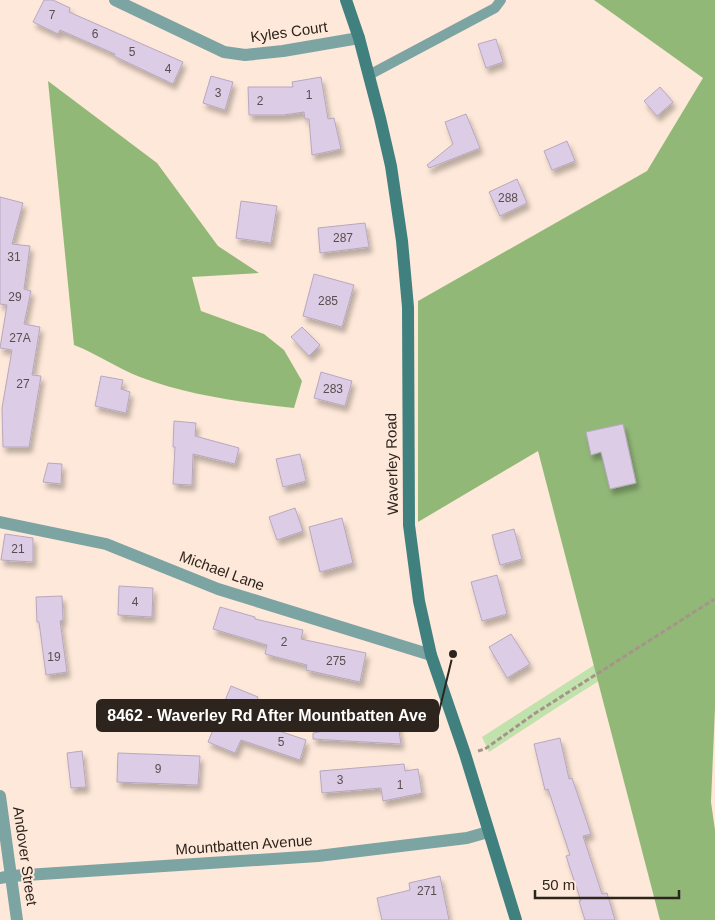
<svg xmlns="http://www.w3.org/2000/svg" width="715" height="920" viewBox="0 0 715 920" font-family="Helvetica,sans-serif">
	<style>
		.green { fill: #c1e1ad }
		.forest { fill: #92b878 }
		.building { fill: #ddcce5; stroke: #b7a7bf; filter: url(#shadow) }
		.lines { fill: none; stroke-linecap: round; stroke-linejoin: round }
		.path { stroke: #a59589; stroke-width: 3; stroke-dasharray: 5 2.5; stroke-linecap: butt }
		.service { stroke: #7ca4a2; stroke-width: 10 }
		.minor { stroke: #7ca4a2; stroke-width: 12 }
		.secondary { stroke: #40807f; stroke-width: 12 }
		.labels { text-anchor: middle; stroke-width: 4; stroke-linejoin: round; paint-order: stroke }
		.number-label { font-size: 12px; fill: #594e4f }
		.street-label { font-size: 15px; fill: #2d241d; stroke: #fee8d9 }
		.leader { fill: none; stroke: #2d241d; stroke-width: 2 }
		.callout-dot { fill: #2d241d; stroke: #fee8d9; stroke-width: 2 }
		.callout { fill: #2d241d; stroke: #2d241d; stroke-width: 2 }
		.callout-label { font-size: 16px; text-anchor: middle; font-weight: bold; fill: #fff }
	</style>
	<defs>
		<filter id="shadow"><feDropShadow dx="3" dy="5.5" stdDeviation="2.5" flood-color="#0004"/></filter>
	</defs>
	<rect width="100%" height="100%" fill="#fee8d9"/>
	<path class="green" d="M714,608l-150,95 -75,49 -7,-15 195,-125z"/>
	<g class="forest">
		<path d="M594,0h121v708l-4,94 4,28v90h-55l-122,-469 -120,71v-221l229,-130 56,-93z"/>
		<path d="M48,81l109,82 61,83 41,27 -67,4 9,34 63,23 20,16 18,31 -8,27c-52,-6 -104,-12 -154,-31 -23,-9 -43,-23 -66,-32z"/>
	</g>
	<g class="building">
		<path d="M44,0h9l17,8 -1,4 114,50 -10,22 -59,-28 1,-2 -55,-24 -2,4 -25,-12z"/>
		<path d="M496,39l7,23 -17,6 -8,-24z"/>
		<path d="M211,76l22,6 -8,28 -22,-7z"/>
		<path d="M321,77l7,42 6,-1 7,31 -29,6 -3,-36h-4l-1,-7 -21,3h-34l-1,-28h45l-1,-5z"/>
		<path d="M660,87l13,15 -16,14 -13,-15z"/>
		<path d="M466,114l14,34 -51,20 -2,-3 26,-21 -8,-22z"/>
		<path d="M567,141l8,20 -23,9 -8,-19z"/>
		<path d="M517,179l10,24 -27,13 -11,-24z"/>
		<path d="M0,197l23,6 -11,41 18,2 -6,43 7,2 -7,33 16,3 -8,48 9,1 -12,71h-26l-1,-39 10,-58 -12,-2 7,-43 -7,-1z"/>
		<path d="M241,201l36,5 -6,37 -35,-5z"/>
		<path d="M365,223l4,24 -49,6 -2,-25z"/>
		<path d="M314,274l40,11 -12,42 -39,-11z"/>
		<path d="M302,327l18,18 -11,11 -18,-19z"/>
		<path d="M321,372l31,9 -7,25 -31,-8z"/>
		<path d="M101,376l22,4 -2,9 9,3 -4,21 -31,-7z"/>
		<path d="M174,421l22,2 -1,13 44,12 -4,16 -42,-10 -1,31 -19,-1 2,-37h-2z"/>
		<path d="M623,424l13,59 -26,6 -9,-37 -10,3 -5,-23z"/>
		<path d="M300,454l6,27 -23,6 -7,-28z"/>
		<path d="M48,463l14,1 -1,20 -18,-2z"/>
		<path d="M295,508l8,23 -26,9 -8,-23z"/>
		<path d="M342,518l11,45 -33,9 -11,-45z"/>
		<path d="M514,529l8,30 -22,6 -8,-30z"/>
		<path d="M5,534l28,4v24l-32,-2z"/>
		<path d="M497,575l10,39 -25,7 -11,-39z"/>
		<path d="M119,586l34,2 -1,29 -34,-2z"/>
		<path d="M62,596l1,24 -3,1 7,51 -21,3 -7,-53h-2l-1,-25z"/>
		<path d="M220,607l35,10v2l48,11 -2,9 65,14 -6,29 -54,-12 1,-5 -42,-11 2,-9 -54,-16z"/>
		<path d="M511,634l19,30 -23,14 -18,-31z"/>
		<path d="M231,686l27,11 -9,24 57,19 -6,20 -59,-20 -6,13 -27,-11z"/>
		<path d="M330,717l19,1 -1,9 49,-8 4,25 -88,-5v-6l16,-3z"/>
		<path d="M560,738l9,41 3,-1 19,56 -8,2 19,58 5,-1 8,27h-30l-6,-19h2l-15,-45 4,-1 -22,-66 -3,1 -11,-46z"/>
		<path d="M82,751l4,36 -15,1 -4,-35z"/>
		<path d="M118,753l82,3 -2,29 -81,-3z"/>
		<path d="M404,764l1,7 13,-2 4,24 -39,8 -2,-13 -59,5 -2,-22z"/>
		<path d="M440,876l9,44h-67l-5,-22 33,-8 -1,-7z"/>
	</g>
	<g class="lines">
		<path class="path" d="M478,751l7,-2 49,-35 179,-114h2"/>
		<path class="service" d="M369,75l126,-67 6,-8"/>
		<g class="minor">
			<path d="M115,0l109,52 21,3 38,-4 76,-13"/>
			<path d="M0,522l106,22 112,45 213,66"/>
			<path d="M0,796l17,124"/>
			<path d="M0,878l11,-2 307,-20 149,-18 21,-6"/>
		</g>
		<path class="secondary" d="M346,0l13,38 21,80 11,48 11,75 6,66 1,218 10,76 12,54 34,99 51,166"/>
	</g>
	<g class="labels">
		<g class="number-label">
			<text x="52" y="19">7</text>
			<text x="95" y="38">6</text>
			<text x="132" y="56">5</text>
			<text x="168" y="73">4</text>
			<text x="218" y="97">3</text>
			<text x="309" y="99">1</text>
			<text x="260" y="105">2</text>
			<text x="508" y="202">288</text>
			<text x="343" y="242">287</text>
			<text x="14" y="261">31</text>
			<text x="15" y="301">29</text>
			<text x="328" y="305">285</text>
			<text x="20" y="342">27A</text>
			<text x="23" y="388">27</text>
			<text x="333" y="393">283</text>
			<text x="18" y="553">21</text>
			<text x="135" y="606">4</text>
			<text x="284" y="646">2</text>
			<text x="54" y="661">19</text>
			<text x="336" y="665">275</text>
			<text x="281" y="746">5</text>
			<text x="158" y="773">9</text>
			<text x="340" y="784">3</text>
			<text x="400" y="789">1</text>
			<text x="427" y="895">271</text>
		</g>
		<g class="street-label">
			<text transform="translate(289 32) rotate(-8)" y="5">Kyles Court</text>
			<text transform="translate(392 464) rotate(-91)" y="5">Waverley Road</text>
			<text transform="translate(222 571) rotate(20)" y="5">Michael Lane</text>
			<text transform="translate(244 845) rotate(-4)" y="5">Mountbatten Avenue</text>
			<text transform="translate(25 856) rotate(82)" y="5">Andover Street</text>
		</g>
	</g>
	<path class="leader" d="M453 654L438 716"/>
	<circle class="callout-dot" cx="453" cy="654" r="5"/>
	<rect class="callout" x="97" y="700" width="341" height="31" rx="5"/>
	<g class="callout-label">
		<text x="267" y="721">8462 - Waverley Rd After Mountbatten Ave</text>
	</g>
	<path d="M535 890v8h144v-8" fill="none" stroke="#2d241d" stroke-width="2.5"/>
	<text x="542" y="890" font-size="15" fill="#2d241d" stroke="#fee8d9" stroke-width="4" paint-order="stroke">50 m</text>
</svg>
